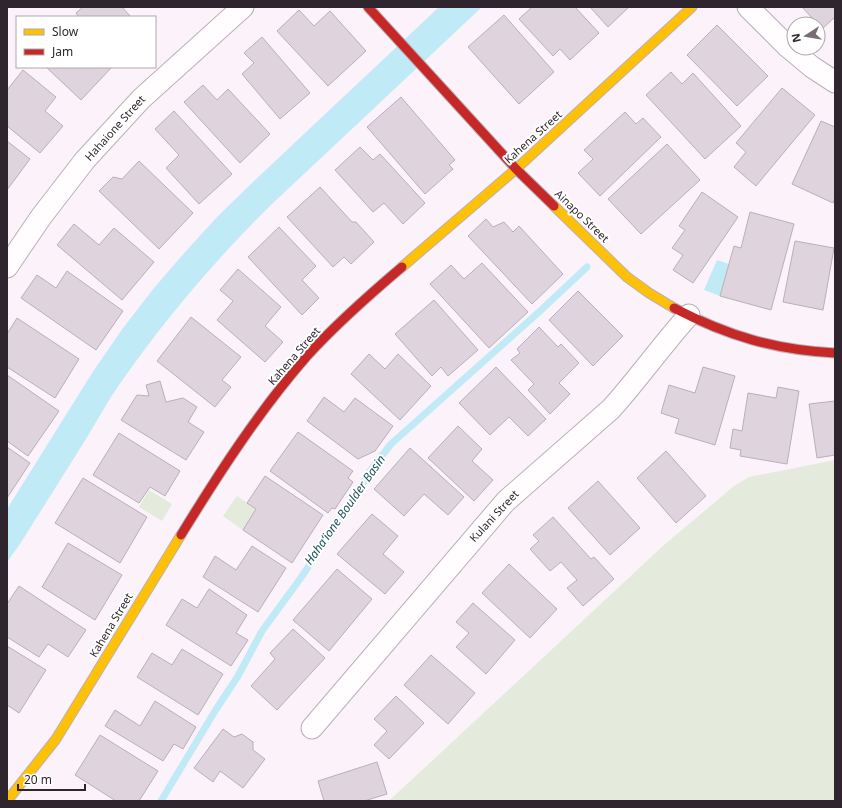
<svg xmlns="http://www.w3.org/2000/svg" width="842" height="808" viewBox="0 0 842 808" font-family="'Noto Sans',sans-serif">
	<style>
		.green { fill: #e4ebdd }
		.water { fill: #c0eaf5 }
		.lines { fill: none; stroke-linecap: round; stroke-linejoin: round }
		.stream { stroke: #c0eaf5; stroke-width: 7 }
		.building { fill: #dfd4de; stroke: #b9afb7 }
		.street-casing { stroke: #b9b0b8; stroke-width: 23 }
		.slow-casing { stroke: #b9b0b8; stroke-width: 11 }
		.jam-casing { stroke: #b9b0b8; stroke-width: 11 }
		.street { stroke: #fffdfe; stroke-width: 21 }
		.slow { stroke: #ffc107; stroke-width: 9 }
		.jam { stroke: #c62828; stroke-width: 9 }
		.labels { text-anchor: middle; stroke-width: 4; stroke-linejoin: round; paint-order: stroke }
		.street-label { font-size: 11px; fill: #2f252e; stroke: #fff }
		.water-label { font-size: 12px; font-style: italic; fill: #1c525c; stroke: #fff }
	</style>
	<rect width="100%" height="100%" fill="#fcf2fa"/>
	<g class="green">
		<path d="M835,460v341h-448l4,-2 273,-254 70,-59 15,-9z"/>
		<path d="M149,490l23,14 -10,17 -23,-14z"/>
		<path d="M237,496l19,13 -13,21 -20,-14z"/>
	</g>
	<g class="water">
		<path d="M439,7h43l-209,196c-57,56 -108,116 -154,182 -12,17 -22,36 -33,54 -22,35 -44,70 -66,105l-13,18v-53l87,-139 29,-42 31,-40 32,-37 32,-35 35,-34z"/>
		<path d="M717,260l12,4 -9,32 -16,-6z"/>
	</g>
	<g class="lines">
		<path class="stream" d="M161,801l54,-90 23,-35 24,-45 38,-52 52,-77 18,-31 21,-27 148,-132 48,-45"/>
	</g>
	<g class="building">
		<path d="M83,7h39l9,10h-52l-3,-4z"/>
		<path d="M532,7h43l24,26 -29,27 -10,-11 -7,7 -34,-37z"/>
		<path d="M590,7h39l-21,20z"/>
		<path d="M802,7h33v10l-13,12z"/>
		<path d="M299,10l15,16 16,-15 36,40 -38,35 -51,-55z"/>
		<path d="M504,15l50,57 -35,32 -51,-57z"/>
		<path d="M717,25l51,51 -31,30 -50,-51z"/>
		<path d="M262,37l48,56 -30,26 -38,-45 12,-11 -10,-10z"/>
		<path d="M46,67h66l-31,33z"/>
		<path d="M23,70l33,27 -11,14 18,15 -23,27 -33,-27v-36z"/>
		<path d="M671,72l11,12 11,-11 48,53 -36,33 -59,-64z"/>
		<path d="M203,85l14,15 11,-11 42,45 -30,29 -56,-61z"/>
		<path d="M782,88l33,27 -59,71 -22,-19 12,-15 -10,-9z"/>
		<path d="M401,97l54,63 -6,5 4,4 -28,25 -58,-67z"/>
		<path d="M174,111l58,63 -33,30 -33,-36 13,-13 -24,-26z"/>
		<path d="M625,112l11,12 7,-6 18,19 -61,59 -22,-23 15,-14 -9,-9z"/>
		<path d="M821,121l14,6v71l-2,5 -41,-19z"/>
		<path d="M7,141l23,18 -23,31z"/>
		<path d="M667,144l33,36 -59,54 -33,-35z"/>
		<path d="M360,147l13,13 7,-6 45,49 -22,21 -19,-21 -11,9 -38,-42z"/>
		<path d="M139,161l54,52 -34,36 -60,-58 14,-14 9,2z"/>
		<path d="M320,187l32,35h4l18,20 -23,22 -7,-7 -11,10 -46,-50z"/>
		<path d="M702,192l36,25 -45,66 -20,-13 10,-15 -11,-7 13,-18 -6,-4z"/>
		<path d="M750,212l44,12 -23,86 -51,-14 14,-50 7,2z"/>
		<path d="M486,219l7,8 11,-5 9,10 6,-6 44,48 -31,30 -64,-68z"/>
		<path d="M74,224l25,21 15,-17 40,34 -32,38 -65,-55z"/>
		<path d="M279,227l37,39 -14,14 17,18 -17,17 -54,-58z"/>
		<path d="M795,241l39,7 -11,62 -40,-8z"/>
		<path d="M482,263l46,49 -39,36 -59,-64 21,-19 13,14z"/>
		<path d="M238,269l43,38 -16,19 18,16 -18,20 -48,-42 16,-19 -13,-11z"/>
		<path d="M67,271l56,40 -27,39 -75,-52 16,-23 19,13z"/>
		<path d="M578,291l45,45 -30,30 -44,-46z"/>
		<path d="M434,300l44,50 -30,26 -7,-9 -9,9 -37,-42z"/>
		<path d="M191,317l50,40 -19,23 9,7 -16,20 -58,-46z"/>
		<path d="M17,318l62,41 -24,39 -48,-31v-33z"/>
		<path d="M539,327l19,20 3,-3 18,19 -20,20 11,11 -20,20 -22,-24 6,-6 -23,-24 9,-7 -3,-4z"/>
		<path d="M369,354l16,15 13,-15 33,32 -31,34 -49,-46z"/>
		<path d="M496,367l50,52 -18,17 -19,-19 -19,18 -31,-32z"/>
		<path d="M703,367l32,9 -20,69 -40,-12 4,-14 -18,-6 8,-28 26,8z"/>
		<path d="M7,375l52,36 -31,45 -21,-15z"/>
		<path d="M160,381l6,21 17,-4 14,9 -9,15 16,10 -18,28 -65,-40 16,-25 12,1 -3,-11z"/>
		<path d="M778,387l21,4 -12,73 -47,-8 1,-6 -11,-2 3,-19 9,2 6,-38 28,5z"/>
		<path d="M324,397l20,15 11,-14 38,28 -18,25 -17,8 -51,-38z"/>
		<path d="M835,401v54l-18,3 -8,-54z"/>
		<path d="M458,426l24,23 -10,12 21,19 -19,21 -46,-43z"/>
		<path d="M298,432l55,39 -5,7 5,4 -18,27 -3,-1 -4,5 -58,-42z"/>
		<path d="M119,433l61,38 -15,25 -15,-9 -11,16 -46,-28z"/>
		<path d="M7,447l23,16 -23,35z"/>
		<path d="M410,448l54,49 -16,18 -24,-21 -20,22 -30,-27z"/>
		<path d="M666,451l40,45 -30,27 -39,-45z"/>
		<path d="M265,476l58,39 -31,48 -49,-33 13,-21 -9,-6z"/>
		<path d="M83,478l64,39 -27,46 -65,-40z"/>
		<path d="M598,481l42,47 -30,27 -42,-47z"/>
		<path d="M372,514l26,22 -15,18 21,18 -19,22 -48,-40z"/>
		<path d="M553,517l38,42 3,-2 20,22 -31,27 -16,-18 10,-8 -16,-18 -11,9 -20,-22 9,-8 -6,-6z"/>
		<path d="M68,543l54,32 -27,45 -53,-33z"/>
		<path d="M252,546l34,22 -28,44 -55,-35 12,-21 21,14z"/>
		<path d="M509,564l48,45 -27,29 -48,-45z"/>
		<path d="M337,569l35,30 -43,52 -36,-31z"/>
		<path d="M19,586l67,44 -18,27 -20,-13 -9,13 -32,-20v-33z"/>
		<path d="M209,589l38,26 -11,18 12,7 -17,26 -65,-41 16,-26 15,9z"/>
		<path d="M473,603l42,37 -29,34 -30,-27 13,-14 -13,-11z"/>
		<path d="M293,629l32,29 -48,52 -26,-24 24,-27 -5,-6z"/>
		<path d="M7,646l39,24 -27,43 -12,-8z"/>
		<path d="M182,649l41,25 -25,41 -61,-38 15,-24 20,12z"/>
		<path d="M431,655l44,38 -27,31 -44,-39z"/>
		<path d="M396,696l28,27 -35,36 -15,-14 13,-14 -13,-12z"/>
		<path d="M155,701l41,26 -13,22 -9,-5 -11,17 -58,-35 10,-16 25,16z"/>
		<path d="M223,729l11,8 8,-3 11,8v8l12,9 -22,29 -23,-17 -7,11 -19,-14z"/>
		<path d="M100,735l58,36 -19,30h-23l-41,-26z"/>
		<path d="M377,762l10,32 -23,7h-40l-6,-20z"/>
	</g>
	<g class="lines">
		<g class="street-casing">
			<g id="street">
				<path d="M748,7l40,40 24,20 23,15"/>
				<path d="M7,267l34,-50 44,-57 56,-61 102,-92"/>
				<path d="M312,728l194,-227 105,-92c27,-30 51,-64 78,-94"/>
			</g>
		</g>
		<g class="slow-casing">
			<g id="slow">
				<path d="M554,206l73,71 22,16 25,15"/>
				<path d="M402,267l114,-98 176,-162"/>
				<path d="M7,801l49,-62 125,-204"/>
			</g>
		</g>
		<g class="jam-casing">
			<g id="jam">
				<path d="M368,7l148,162 38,37"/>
				<path d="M674,308c54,28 101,42 161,45"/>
				<path d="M181,535c38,-62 78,-124 126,-179 29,-32 62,-61 95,-89"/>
			</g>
		</g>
		<use href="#street" class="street"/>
		<use href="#slow" class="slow"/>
		<use href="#jam" class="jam"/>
	</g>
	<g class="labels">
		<g class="street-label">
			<text transform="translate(115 128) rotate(-48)" y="4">Hahaione Street</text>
			<text transform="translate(533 137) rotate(-42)" y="4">Kahena Street</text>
			<text transform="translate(582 216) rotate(44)" y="4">Ainapo Street</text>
			<text transform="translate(294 356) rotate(-49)" y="4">Kahena Street</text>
			<text transform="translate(494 516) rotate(-47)" y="4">Kulani Street</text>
			<text transform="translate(111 625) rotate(-59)" y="4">Kahena Street</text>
		</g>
		<g class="water-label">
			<text transform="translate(345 510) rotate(-55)" y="4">Haha‘ione Boulder Basin</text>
		</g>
	</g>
	<rect width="842" height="808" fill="none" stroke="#2f252e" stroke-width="16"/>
	<rect x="16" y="16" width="140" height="52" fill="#ffffff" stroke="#aca8ab"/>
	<rect x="24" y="29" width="20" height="6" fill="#ffc107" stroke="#aca8ab"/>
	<text x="52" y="36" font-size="12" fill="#2f252e">Slow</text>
	<rect x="24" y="49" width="20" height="6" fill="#c62828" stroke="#aca8ab"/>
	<text x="52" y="56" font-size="12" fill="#2f252e">Jam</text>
	<g transform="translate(806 36) rotate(258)"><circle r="19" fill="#ffffff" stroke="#aca8ab"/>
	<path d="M0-3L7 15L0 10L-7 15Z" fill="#776d75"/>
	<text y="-6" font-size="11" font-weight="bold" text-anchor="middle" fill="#2f252e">N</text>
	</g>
	<path d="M18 784v6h67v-6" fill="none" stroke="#2f252e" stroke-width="2"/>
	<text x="24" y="784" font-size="12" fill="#2f252e" stroke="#ffffff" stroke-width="3" paint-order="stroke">20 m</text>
</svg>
